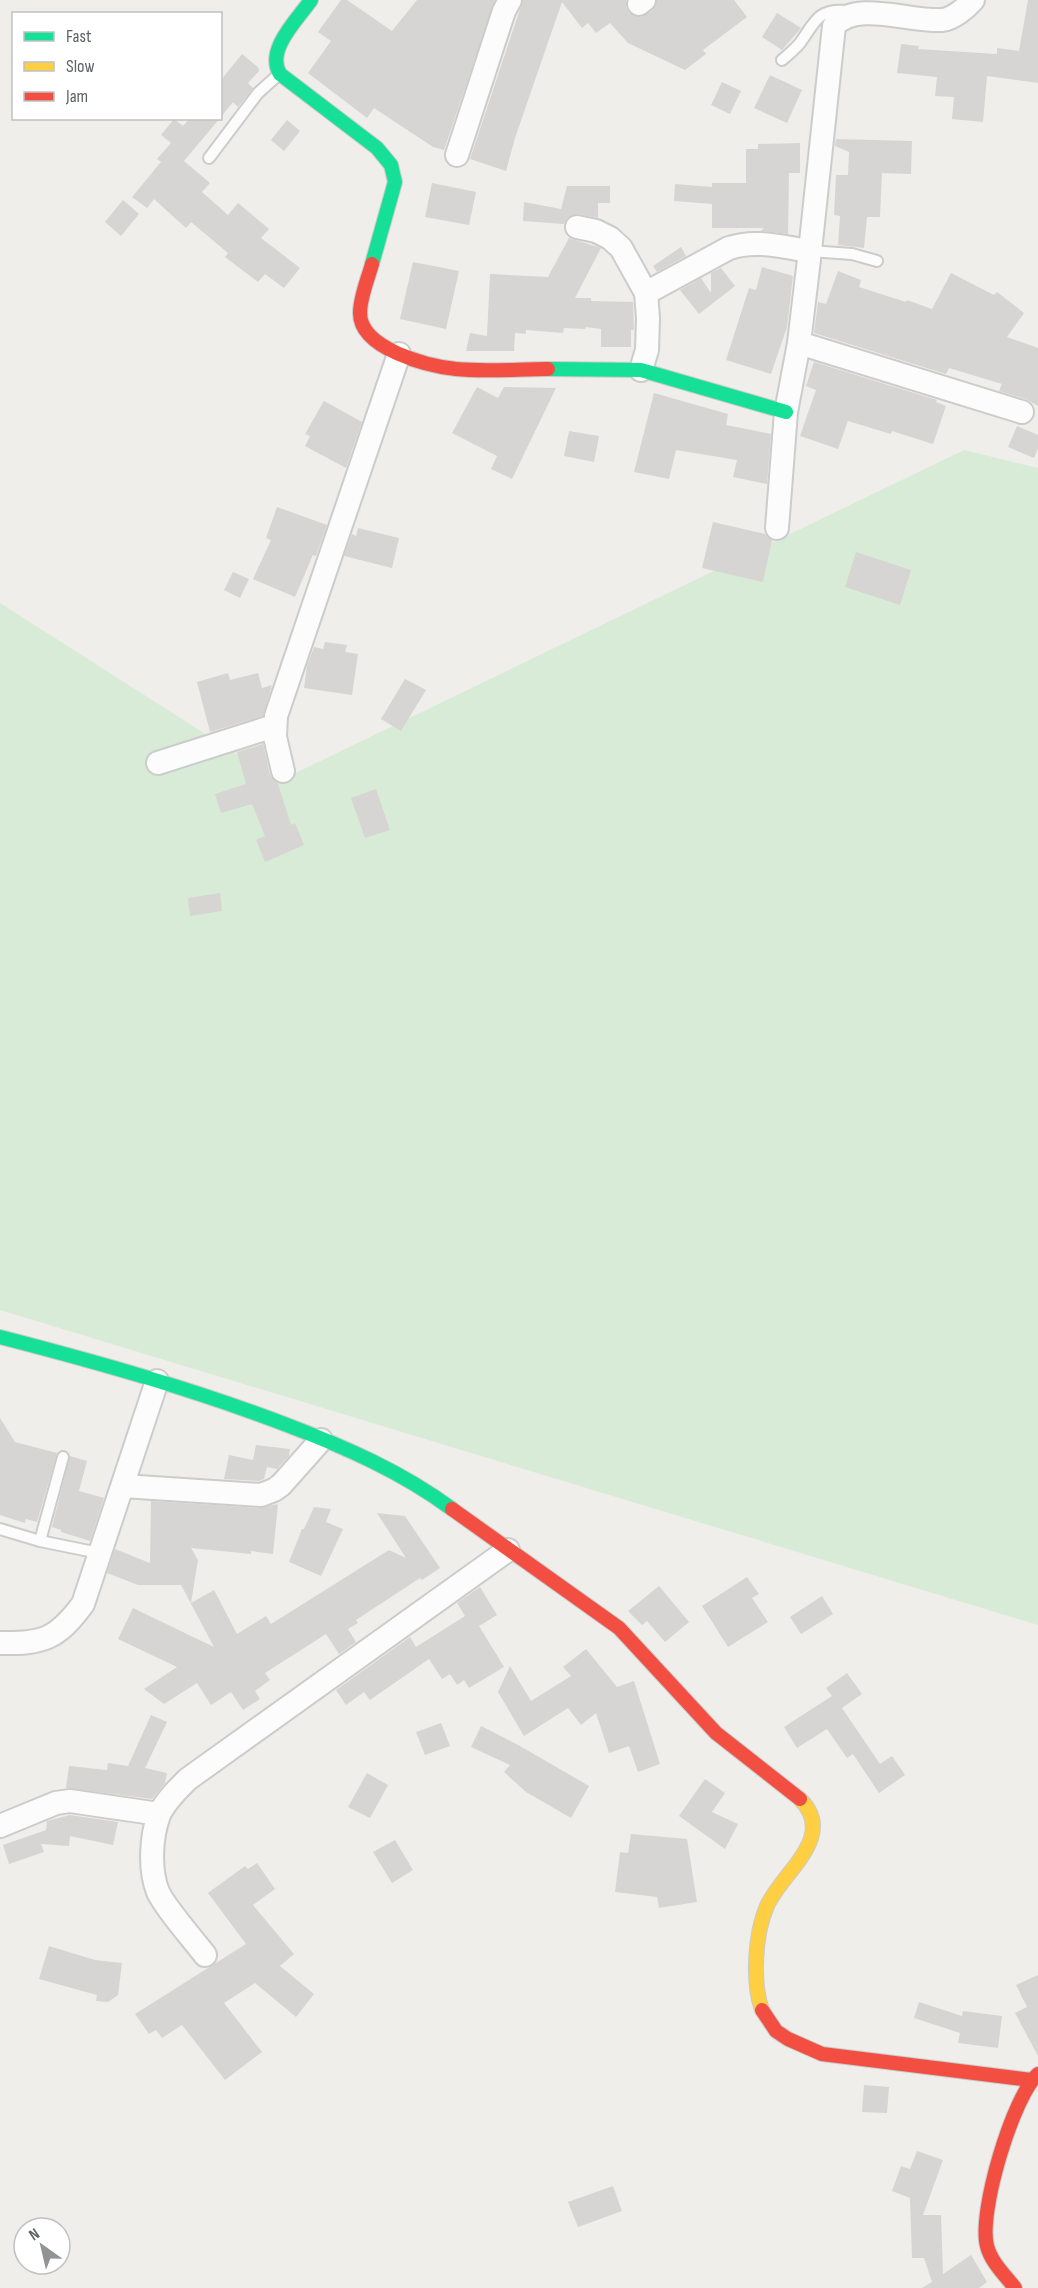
<svg xmlns="http://www.w3.org/2000/svg" width="1038" height="2288" viewBox="0 0 1038 2288" font-family="'Sofia Sans Condensed',sans-serif">
	<style>
		.green { fill: #d8ebd6 }
		.building { fill: #d6d5d3 }
		.lines { fill: none; stroke-linecap: round; stroke-linejoin: round }
		.lane-casing { stroke: #cbcccc; stroke-width: 14 }
		.street-casing { stroke: #cbcccc; stroke-width: 26 }
		.fast-casing { stroke: #cacacb; stroke-width: 16 }
		.slow-casing { stroke: #cacacb; stroke-width: 16 }
		.jam-casing { stroke: #cacacb; stroke-width: 16 }
		.lane { stroke: #fdfcfc; stroke-width: 10 }
		.street { stroke: #fdfcfc; stroke-width: 22 }
		.fast { stroke: #16e098; stroke-width: 14 }
		.slow { stroke: #ffcf43; stroke-width: 14 }
		.jam { stroke: #f24e42; stroke-width: 14 }
	</style>
	<rect width="100%" height="100%" fill="#efeeea"/>
	<path class="green" d="M964,450l74,18v1157l-1038,-315v-707l279,178z"/>
	<g class="building">
		<path d="M341,0h6l45,31 25,-31h78l-51,150 -11,-3 -59,-39 -7,10 -59,-45 23,-32 -13,-9z"/>
		<path d="M523,0h103v7l3,6 11,4 12,-6 5,-11h77l13,17 -44,33 3,4 -21,16 -57,-27 -18,-20 -14,10 -8,-10 -6,5 -20,-26 -47,136 -9,33 -36,-12z"/>
		<path d="M1028,0h10v83l-51,-7 -4,46 -31,-3 2,-22 -19,-1 2,-19 -40,-4 4,-29 18,2 -1,3 79,5v-6l22,3z"/>
		<path d="M777,13l24,15 -19,22 -20,-13z"/>
		<path d="M242,54l16,13 1,4 -11,12 5,5 -15,19 -5,-5 -13,16v-37z"/>
		<path d="M770,75l32,15 -15,33 -33,-15z"/>
		<path d="M722,82l19,9 -11,23 -19,-9z"/>
		<path d="M190,118h30l-36,43 26,22 -8,9 26,23 10,-12 31,26 -8,9 39,30 -16,20 -19,-14 -7,8 -33,-25 3,-4 -37,-31 -5,6 -32,-29 -7,9 -15,-11 29,-35 -4,-3 14,-16 -10,-8 13,-16 9,7z"/>
		<path d="M287,120l13,11 -16,20 -13,-11z"/>
		<path d="M836,139l76,2 -1,33 -29,-1 -2,44h-13l-3,31 -26,-3 2,-29 -6,-1 2,-40h12l1,-23 -14,-6z"/>
		<path d="M800,143v30h-11l-1,61 -27,-3 3,-3h-52v-24l-38,-3 1,-17 37,3v-4h34v-34h12v-5z"/>
		<path d="M432,183l44,9 -7,33 -44,-8z"/>
		<path d="M567,186h43v17h-12v15l-19,-4 -12,4 -3,6 -41,-3 1,-19 37,7z"/>
		<path d="M123,200l16,14 -18,22 -16,-14z"/>
		<path d="M569,238l32,10 -26,50h16v3l42,1 1,28h-3v17h-30v-18l-15,-2 -1,2 -21,-1 -1,5 -37,-3v4l-11,-1 -1,18h-48l4,-18 17,3 3,-62 58,3z"/>
		<path d="M681,247l5,9 -29,16 -4,-6z"/>
		<path d="M413,262l46,9 -13,58 -46,-10z"/>
		<path d="M762,267l31,9 -6,51 -16,47 -45,-14 23,-72 7,2z"/>
		<path d="M721,268l14,18 -36,28 -19,-24 21,-12 10,15v-20z"/>
		<path d="M838,271l23,9 -2,7 47,15 1,-2 25,9 19,-36 43,22 3,-3 27,21 -17,24 31,11v58l-12,-7 -27,-8 3,-7 -53,-16 -3,6 -132,-41 4,-31 8,2z"/>
		<path d="M814,362l123,38 -1,2 10,4 -13,38 -41,-13 -1,3 -43,-13 -10,28 -38,-13 16,-46 -10,-4z"/>
		<path d="M477,387l21,11 6,-11 52,1 -44,91 -21,-10 6,-13 -45,-23z"/>
		<path d="M654,393l74,21 -2,11 45,9 -4,50 -34,-7 4,-17 -61,-10 -7,29 -35,-7z"/>
		<path d="M324,401l38,21 -16,46 -41,-22 5,-10 -5,-2z"/>
		<path d="M1017,426l21,9v13l-4,10 -26,-11z"/>
		<path d="M569,431l30,5 -5,26 -30,-6z"/>
		<path d="M277,507l50,18 -11,31 -3,-1 -18,42 -42,-18 18,-39 -5,-2z"/>
		<path d="M713,522l52,12 7,6 -9,42 -61,-14z"/>
		<path d="M358,528l41,10 -7,30 -48,-12 8,-22 4,2z"/>
		<path d="M856,552l55,18 -11,35 -55,-18z"/>
		<path d="M233,572l16,7 -9,19 -16,-8z"/>
		<path d="M325,642l22,3 -2,7 13,2 -6,41 -48,-7 3,-22 7,-19 9,2z"/>
		<path d="M228,673l2,7 28,-7 4,15 10,-3 -9,31 -53,16 -13,-50z"/>
		<path d="M405,679l21,11 -25,41 -20,-12z"/>
		<path d="M263,744l7,31 8,9 13,41 4,-2 9,22 -39,17 -9,-22 9,-4 -13,-32 -31,9 -6,-19 31,-10 -9,-32z"/>
		<path d="M376,789l14,41 -25,8 -14,-40z"/>
		<path d="M220,893l2,18 -32,5 -2,-18z"/>
		<path d="M0,1418l15,24 42,11 -20,69 -11,-3 -1,4 -25,-8z"/>
		<path d="M256,1445l34,4 -1,7 -12,13 -10,-2 -3,12 -5,2 -35,-2 5,-24 24,5z"/>
		<path d="M70,1456l17,5 -8,30 25,7 -14,43 -29,-9v-2l-9,-3z"/>
		<path d="M151,1501l109,7 18,-4 -5,50 -22,-3v3l-60,-6 7,12 -7,43 23,-13 23,44 29,-18 5,8 118,-74 17,8 -29,-45 28,3 35,52 -18,12 -2,-2 -64,42 2,3 -10,6 8,13 -17,12 -13,-20 -61,39 5,7 -15,11 5,8 -17,11 -12,-18 -20,13 -14,-22 -33,21 -20,-15 33,-22 -59,-28 15,-31 81,39 -33,-62h-43l-31,-12 8,-24 35,14z"/>
		<path d="M314,1507l17,2 -5,13 17,7 -22,47 -32,-14 13,-33h2z"/>
		<path d="M747,1577l12,17 -7,4 16,24 -40,25 -26,-41z"/>
		<path d="M659,1586l30,36 -24,20 -18,-21 -5,4 -14,-14z"/>
		<path d="M480,1587l17,28 -18,11 25,41 -35,21 -5,-8 -7,5 -7,-11 -8,5 -13,-20 -59,41 -6,-8 -18,13 -10,-15 74,-53 6,10 49,-31 -8,-13z"/>
		<path d="M822,1596l11,18 -32,20 -11,-17z"/>
		<path d="M586,1649l31,38 17,-6 26,83 -22,8 -9,-26 -20,7 -13,-40 -15,12 -13,-17 -44,28 -26,-44 12,-26 21,35 40,-25 -8,-9z"/>
		<path d="M847,1673l15,21 -20,14 38,56 12,-8 13,19 -26,18 -26,-39 -6,4 -20,-29 -30,19 -13,-21 48,-31 -6,-8z"/>
		<path d="M151,1715l16,7 -22,46 22,5 -2,10 -13,16 -86,-11 3,-22 38,4 1,-7 20,3z"/>
		<path d="M441,1723l9,23 -25,9 -9,-23z"/>
		<path d="M481,1726l39,20 69,40 -18,32 -45,-26 -22,-20 6,-7 -39,-18z"/>
		<path d="M367,1773l21,12 -18,33 -22,-11z"/>
		<path d="M705,1779l20,14 -13,19 26,12 -13,25 -46,-33z"/>
		<path d="M70,1815l48,7 -5,23 -43,-9 -1,10 -28,-2 3,8 -35,12 -6,-19 43,-15 1,-9z"/>
		<path d="M631,1834l56,5 10,63 -38,6 -2,-11 -42,-5 5,-40 8,1z"/>
		<path d="M395,1840l18,30 -21,13 -19,-31z"/>
		<path d="M257,1863l18,26 -22,16 41,49 -14,12 34,28 -18,23 -41,-34 -31,20 38,49 -37,28 -43,-55 -20,13 -6,-8 -7,4 -14,-20 111,-70 -38,-51 37,-27 3,3z"/>
		<path d="M49,1946l46,14 27,3 -4,32 -10,7 -12,-1 1,-6 -58,-16z"/>
		<path d="M1038,1975v81l-23,-43 12,-6 -11,-22z"/>
		<path d="M919,2002l43,14 1,-5 39,5 -4,32 -40,-5 2,-10 -46,-15z"/>
		<path d="M864,2085l25,2 -2,26 -25,-1z"/>
		<path d="M917,2151l26,9 -20,55h18l2,59 28,-19 16,27 -8,6h-57l10,-6 -8,-24h-12l-2,-60 -18,-7 9,-25 9,3z"/>
		<path d="M613,2186l9,25 -44,16 -10,-25z"/>
	</g>
	<g class="lines">
		<g class="lane-casing">
			<g id="lane">
				<path d="M782,60c6,-5 13,-11 18,-17 15,-21 18,-35 47,-32"/>
				<path d="M209,158l49,-65 19,-17"/>
				<path d="M810,251l42,3 25,7"/>
				<path d="M0,1529l40,12 59,12"/>
				<path d="M40,1541l23,-84"/>
			</g>
		</g>
		<g class="street-casing">
			<g id="street">
				<path d="M639,4l5,-4"/>
				<path d="M457,155l47,-144 6,-11"/>
				<path d="M577,227l19,4 14,7 11,10 25,45 2,25 -1,32 -6,20"/>
				<path d="M646,293l83,-45c27,-9 53,-1 81,3"/>
				<path d="M799,343l223,69"/>
				<path d="M777,528l9,-116 13,-69 11,-92 24,-225c22,-26 75,-4 108,-6 11,-1 24,-12 31,-20"/>
				<path d="M158,763l116,-37"/>
				<path d="M283,771l-8,-34 1,-21 123,-362"/>
				<path d="M123,1486l138,9 13,-5 7,-5 40,-45"/>
				<path d="M0,1643c43,1 57,-4 83,-39l74,-223"/>
				<path d="M0,1826l56,-23 14,-2 89,13"/>
				<path d="M205,1955c-13,-17 -39,-46 -47,-63 -9,-22 -7,-56 1,-77 6,-14 19,-26 29,-36l320,-229"/>
			</g>
		</g>
		<g class="fast-casing">
			<g id="fast">
				<path d="M311,0c-13,19 -46,50 -31,74l97,74 14,17 4,17 -23,82"/>
				<path d="M548,369l93,1 145,42"/>
				<path d="M0,1337c97,25 193,52 287,88 58,22 115,47 165,84"/>
			</g>
		</g>
		<g class="slow-casing">
			<path id="slow" d="M762,2010c-10,-28 -7,-77 5,-104 15,-34 71,-69 33,-107"/>
		</g>
		<g class="jam-casing">
			<g id="jam">
				<path d="M372,264c-4,15 -12,33 -12,49 0,36 68,53 96,56 30,3 62,0 92,0"/>
				<path d="M452,1509l167,119 97,105 84,66"/>
				<path d="M762,2010l14,21 12,8 34,15 209,26"/>
				<path d="M1015,2288c-10,-13 -24,-26 -28,-42 -9,-33 26,-150 51,-172"/>
			</g>
		</g>
		<use href="#lane" class="lane"/>
		<use href="#street" class="street"/>
		<use href="#fast" class="fast"/>
		<use href="#slow" class="slow"/>
		<use href="#jam" class="jam"/>
	</g>
	<rect x="12" y="12" width="210" height="108" fill="#ffffff" stroke="#bfc1c3" stroke-width="1.5"/>
	<rect x="24" y="32" width="30" height="9" fill="#16e098" stroke="#bfc1c3" stroke-width="1.5"/>
	<text x="66" y="42" font-size="18" fill="#5f6368">Fast</text>
	<rect x="24" y="62" width="30" height="9" fill="#ffcf43" stroke="#bfc1c3" stroke-width="1.5"/>
	<text x="66" y="72" font-size="18" fill="#5f6368">Slow</text>
	<rect x="24" y="92" width="30" height="9" fill="#f24e42" stroke="#bfc1c3" stroke-width="1.5"/>
	<text x="66" y="102" font-size="18" fill="#5f6368">Jam</text>
	<g transform="translate(42 2246) rotate(326)"><circle r="28" fill="#ffffff" stroke="#bfc1c3" stroke-width="1.5"/>
	<path d="M0-4.5L10 22L0 15L-10 22Z" fill="#919496"/>
	<text y="-9" font-size="16" font-weight="bold" text-anchor="middle" fill="#5f6368">N</text>
	</g>
</svg>
